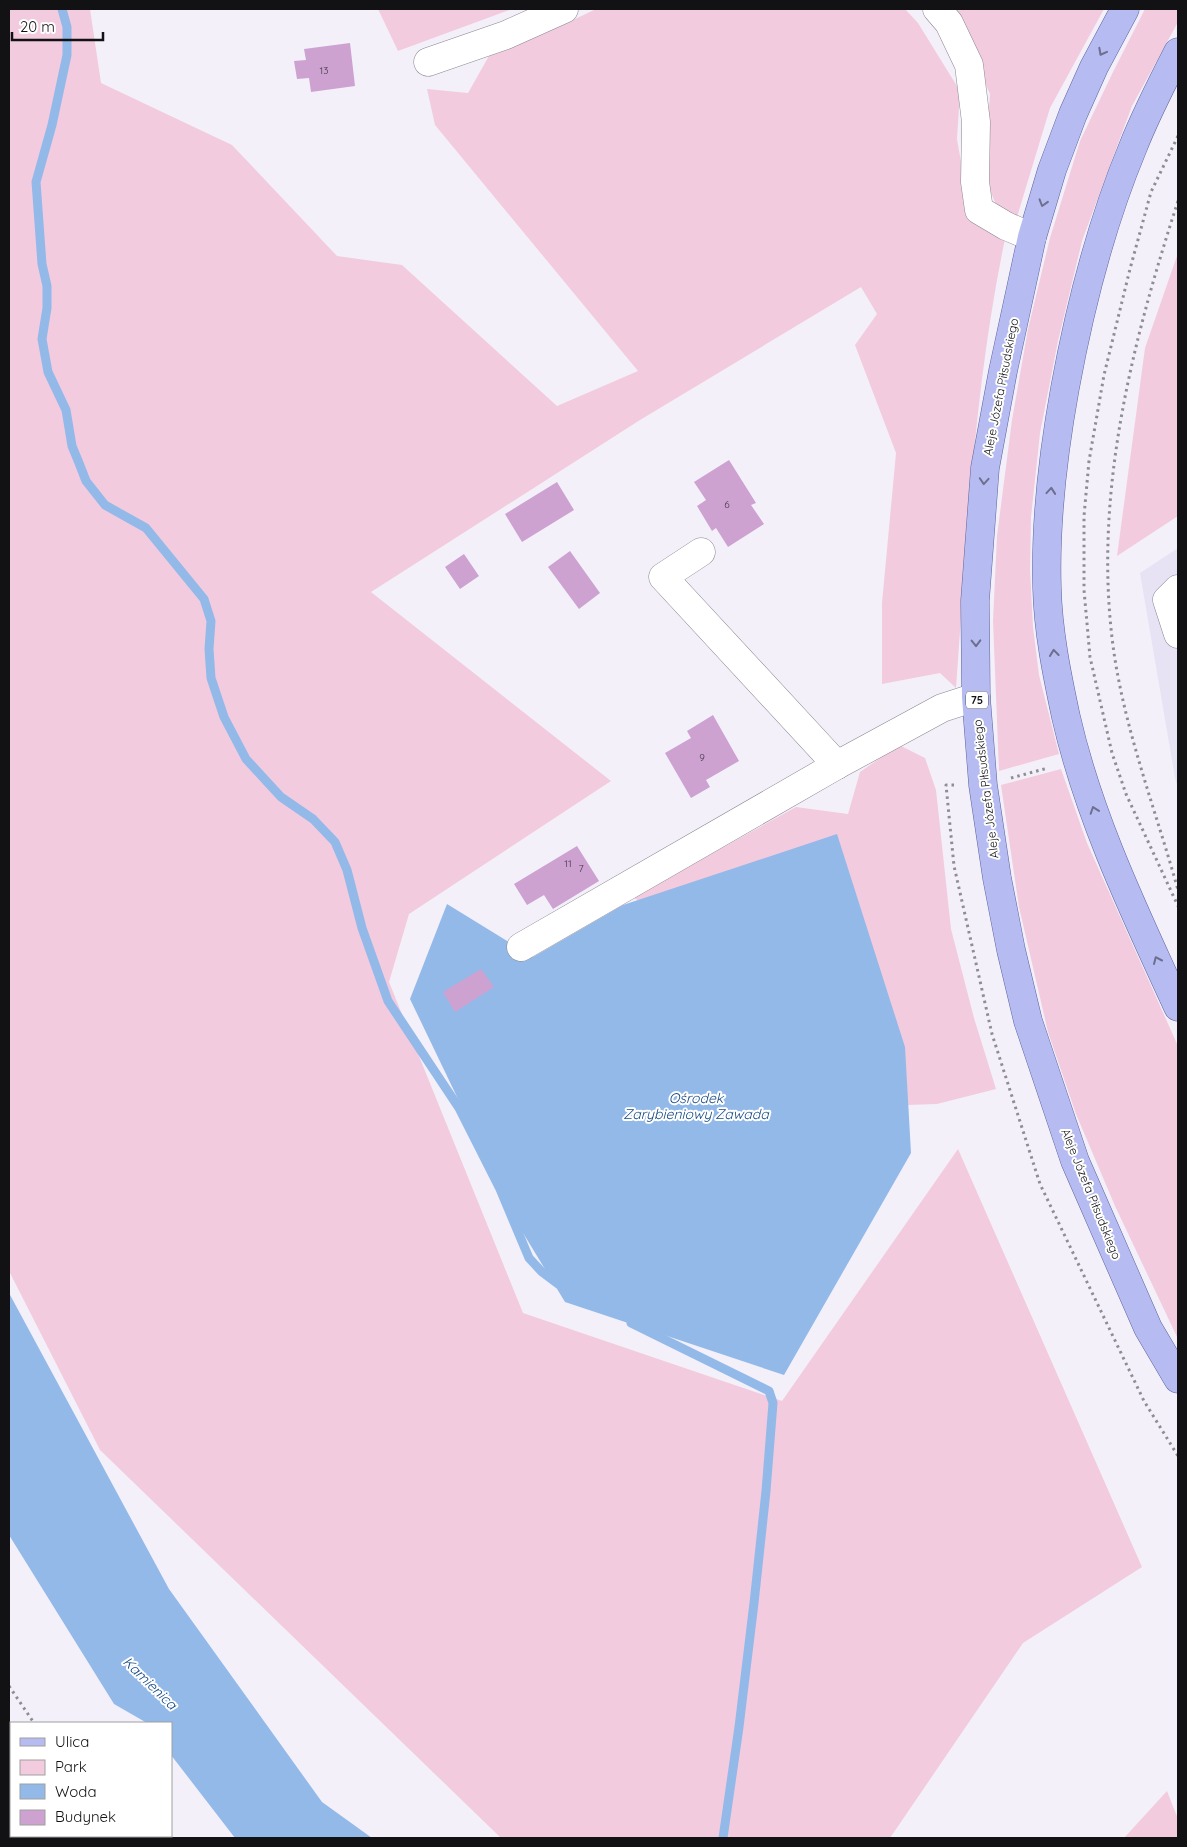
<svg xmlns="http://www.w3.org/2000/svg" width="1187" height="1847" viewBox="0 0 1187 1847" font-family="Quicksand,sans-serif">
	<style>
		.built { fill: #e8e3f4 }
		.green { fill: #f3cbde }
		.water { fill: #93b9e9 }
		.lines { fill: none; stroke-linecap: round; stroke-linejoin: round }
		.stream { stroke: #93b9e9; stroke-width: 9 }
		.building { fill: #cda2d1 }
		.minor-casing { stroke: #8a8790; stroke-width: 29 }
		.major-casing { stroke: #5d649e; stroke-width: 29 }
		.path { stroke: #8f8d94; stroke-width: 3; stroke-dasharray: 2.5 4; stroke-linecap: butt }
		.minor { stroke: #fff; stroke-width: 28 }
		.major { stroke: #b6bcf1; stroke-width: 28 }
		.oneway { stroke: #6c6f8e }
		.labels { text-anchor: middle; stroke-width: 4; stroke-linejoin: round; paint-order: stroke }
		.number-label { font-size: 10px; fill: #413543 }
		.shield { fill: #fff; stroke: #59585a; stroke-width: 1 }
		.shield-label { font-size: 11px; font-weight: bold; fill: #121114 }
		.street-label { font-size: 12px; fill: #121114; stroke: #fff }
		.water-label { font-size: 14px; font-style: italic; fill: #164983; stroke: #fff }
	</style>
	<rect width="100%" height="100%" fill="#f3f0fa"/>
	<path class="built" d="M1178,548v240l-3,-10 -35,-205z"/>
	<g class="green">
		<path d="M9,9h81l11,74 131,62 105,111 65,9 155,141 81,-35 -203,-246 -8,-36 41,4 26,-46 79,-26v-1l23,-11h309l13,14 42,68 -3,48 12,69 36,31c-31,148 -38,299 -49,449l-16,-15 -58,11v-81l14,-150 -41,-108 22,-31 -16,-27 -221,133 -269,172 240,189 -202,133 -20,68 134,331 259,88 176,-252 184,418 -119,76 -133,195h-389l-401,-388 -91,-179z"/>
		<path d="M378,9h134l-114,42z"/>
		<path d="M953,9h151l-54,99 -33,109 -20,-10 -7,-17 -5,-23 5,-73z"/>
		<path d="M1145,9h33v13l-46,84 -50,135 -24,100 -18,92 -9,84 -1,53 3,57 6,48 20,79 -60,17 -6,-150 4,-85 15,-116 16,-91 22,-91 30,-97 33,-69z"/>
		<path d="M1178,253v263l-61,40 28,-208z"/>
		<path d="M899,745l26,13 11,32 15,139 23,89 22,71 -59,15 -60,2 -178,-163 -66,-46 163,-90 52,7 12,-42z"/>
		<path d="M1061,769l26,74 91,203v293l-63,-133 -39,-92 -28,-82 -29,-125 -18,-122z"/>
		<path d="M1167,1791l11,28v19h-54z"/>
	</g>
	<g class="water">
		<path d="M837,834l68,213 6,106 -127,222 -219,-73 -45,-74 -110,-229 37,-95 86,53 90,-52z"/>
		<path d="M9,1293l160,296 153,213 50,36h-137l-64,-83v-32h-24l-33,-19 -105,-169z"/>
	</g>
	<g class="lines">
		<g class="stream">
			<path d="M62,9l5,18v28l-15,70 -16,57 6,82 5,22v22l-5,31 6,33 18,38 6,36 7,17 7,18 19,24 41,23 58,71 7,22 -2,28 2,29 13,39 22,42 35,38 32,22 22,23 12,28 15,58 26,73 71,107 41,81 29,69 13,14 16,12"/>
			<path d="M631,1323l138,68 4,12 -7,88 -12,112 -15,124 -16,111"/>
			<path d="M9,1812l2,3"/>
			<path d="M30,1836l2,2"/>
		</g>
	</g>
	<g class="building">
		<path d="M350,43l5,43 -44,6 -2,-14 -12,1 -3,-18 12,-1 -2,-11z"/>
		<path d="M729,460l27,43 -5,2 13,19 -36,23 -12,-19 -4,3 -15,-25 9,-6 -12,-18z"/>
		<path d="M557,482l17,28 -52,32 -17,-28z"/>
		<path d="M570,551l30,42 -21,16 -31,-42z"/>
		<path d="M464,554l15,22 -19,13 -15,-22z"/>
		<path d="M713,715l26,46 -33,19 4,7 -19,11 -26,-45 26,-15 -4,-7z"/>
		<path d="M577,846l22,35 -46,28 -9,-14 -17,10 -13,-21z"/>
		<path d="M481,969l13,18 -39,25 -12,-20z"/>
	</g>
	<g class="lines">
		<g class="minor-casing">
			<g id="minor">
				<path d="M937,9l12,14 20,42 7,57 -1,60 4,28 27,16 26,11"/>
				<path d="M428,62l78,-27 58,-26"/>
				<path d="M701,552l-38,25 174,188"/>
				<path d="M1178,589l-11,11 11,34"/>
				<path d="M521,947l316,-182 105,-57 34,-11"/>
			</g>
		</g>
		<g class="major-casing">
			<g id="major">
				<path d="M1125,9l-31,58 -21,47 -21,56 -20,67 -29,134 -18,97 -10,133 1,96 7,88 14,93 14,72 17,71 47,140 73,167 30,51"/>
				<path d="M1178,52c-16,31 -32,62 -45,95 -32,77 -53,159 -68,241 -12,66 -20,133 -18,200 1,43 10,87 19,129 23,101 69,196 112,290"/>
			</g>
		</g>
		<g class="path">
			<path d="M1178,136l-27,56 -21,77 -26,106 -15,86 -5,55v74l6,67 22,96 14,41 52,112"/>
			<path d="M1178,201c-47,145 -86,298 -64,452 12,81 42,158 64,237"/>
			<path d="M1011,778l37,-10"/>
			<path d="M954,785h-8l8,81 38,168 48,150 104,217 34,55"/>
			<path d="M9,1686l25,37"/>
			<path d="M9,1749l2,1"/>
			<path d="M122,1836l3,2"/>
		</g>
		<use href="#minor" class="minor"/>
		<use href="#major" class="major"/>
	</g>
	<defs><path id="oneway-chevron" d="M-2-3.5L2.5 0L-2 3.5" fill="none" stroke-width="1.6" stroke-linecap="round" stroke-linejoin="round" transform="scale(1.25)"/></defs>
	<g class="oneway">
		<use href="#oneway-chevron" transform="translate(1102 52) rotate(118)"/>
		<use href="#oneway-chevron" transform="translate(1043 203) rotate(107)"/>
		<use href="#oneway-chevron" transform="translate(984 481) rotate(94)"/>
		<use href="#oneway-chevron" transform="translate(1051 491) rotate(-85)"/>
		<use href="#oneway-chevron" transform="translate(976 643) rotate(89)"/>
		<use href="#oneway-chevron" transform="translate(1054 653) rotate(-96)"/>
		<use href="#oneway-chevron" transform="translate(1094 810) rotate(-109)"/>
		<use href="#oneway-chevron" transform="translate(1157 960) rotate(-114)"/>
	</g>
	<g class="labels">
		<g class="number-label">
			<text x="324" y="74">13</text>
			<text x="727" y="508">6</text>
			<text x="702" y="761">9</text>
			<text x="568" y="867">11</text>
			<text x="581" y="872">7</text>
		</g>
		<rect class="shield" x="966" y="691.5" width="22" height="17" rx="4"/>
		<g class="shield-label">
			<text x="977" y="704">75</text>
		</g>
		<g class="street-label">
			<text transform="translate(1001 387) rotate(-79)" y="4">Aleje Józefa Piłsudskiego</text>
			<text transform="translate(986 789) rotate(-97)" y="4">Aleje Józefa Piłsudskiego</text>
			<text transform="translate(1091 1194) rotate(68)" y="4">Aleje Józefa Piłsudskiego</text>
		</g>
		<g class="water-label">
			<text x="696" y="1103">Ośrodek<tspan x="696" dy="16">Zarybieniowy Zawada</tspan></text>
			<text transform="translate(150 1683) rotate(44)" y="5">Kamienica</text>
		</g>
	</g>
	<rect width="1187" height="1847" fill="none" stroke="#121114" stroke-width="20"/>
	<rect x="10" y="1722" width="162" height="115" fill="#ffffff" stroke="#a0a0a1"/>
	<rect x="20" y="1738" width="25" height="8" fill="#b6bcf1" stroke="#a0a0a1"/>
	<text x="55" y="1747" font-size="15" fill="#121114">Ulica</text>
	<rect x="20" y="1760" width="25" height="15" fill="#f3cbde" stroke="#a0a0a1"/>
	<text x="55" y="1772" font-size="15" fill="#121114">Park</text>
	<rect x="20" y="1784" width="25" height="15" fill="#93b9e9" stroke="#a0a0a1"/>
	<text x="55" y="1797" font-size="15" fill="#121114">Woda</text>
	<rect x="20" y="1810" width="25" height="15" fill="#cda2d1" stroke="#a0a0a1"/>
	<text x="55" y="1822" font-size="15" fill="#121114">Budynek</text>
	<path d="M12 32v8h91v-8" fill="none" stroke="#121114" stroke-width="2.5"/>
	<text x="20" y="32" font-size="15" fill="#121114" stroke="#ffffff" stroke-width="4" paint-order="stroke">20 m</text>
</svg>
